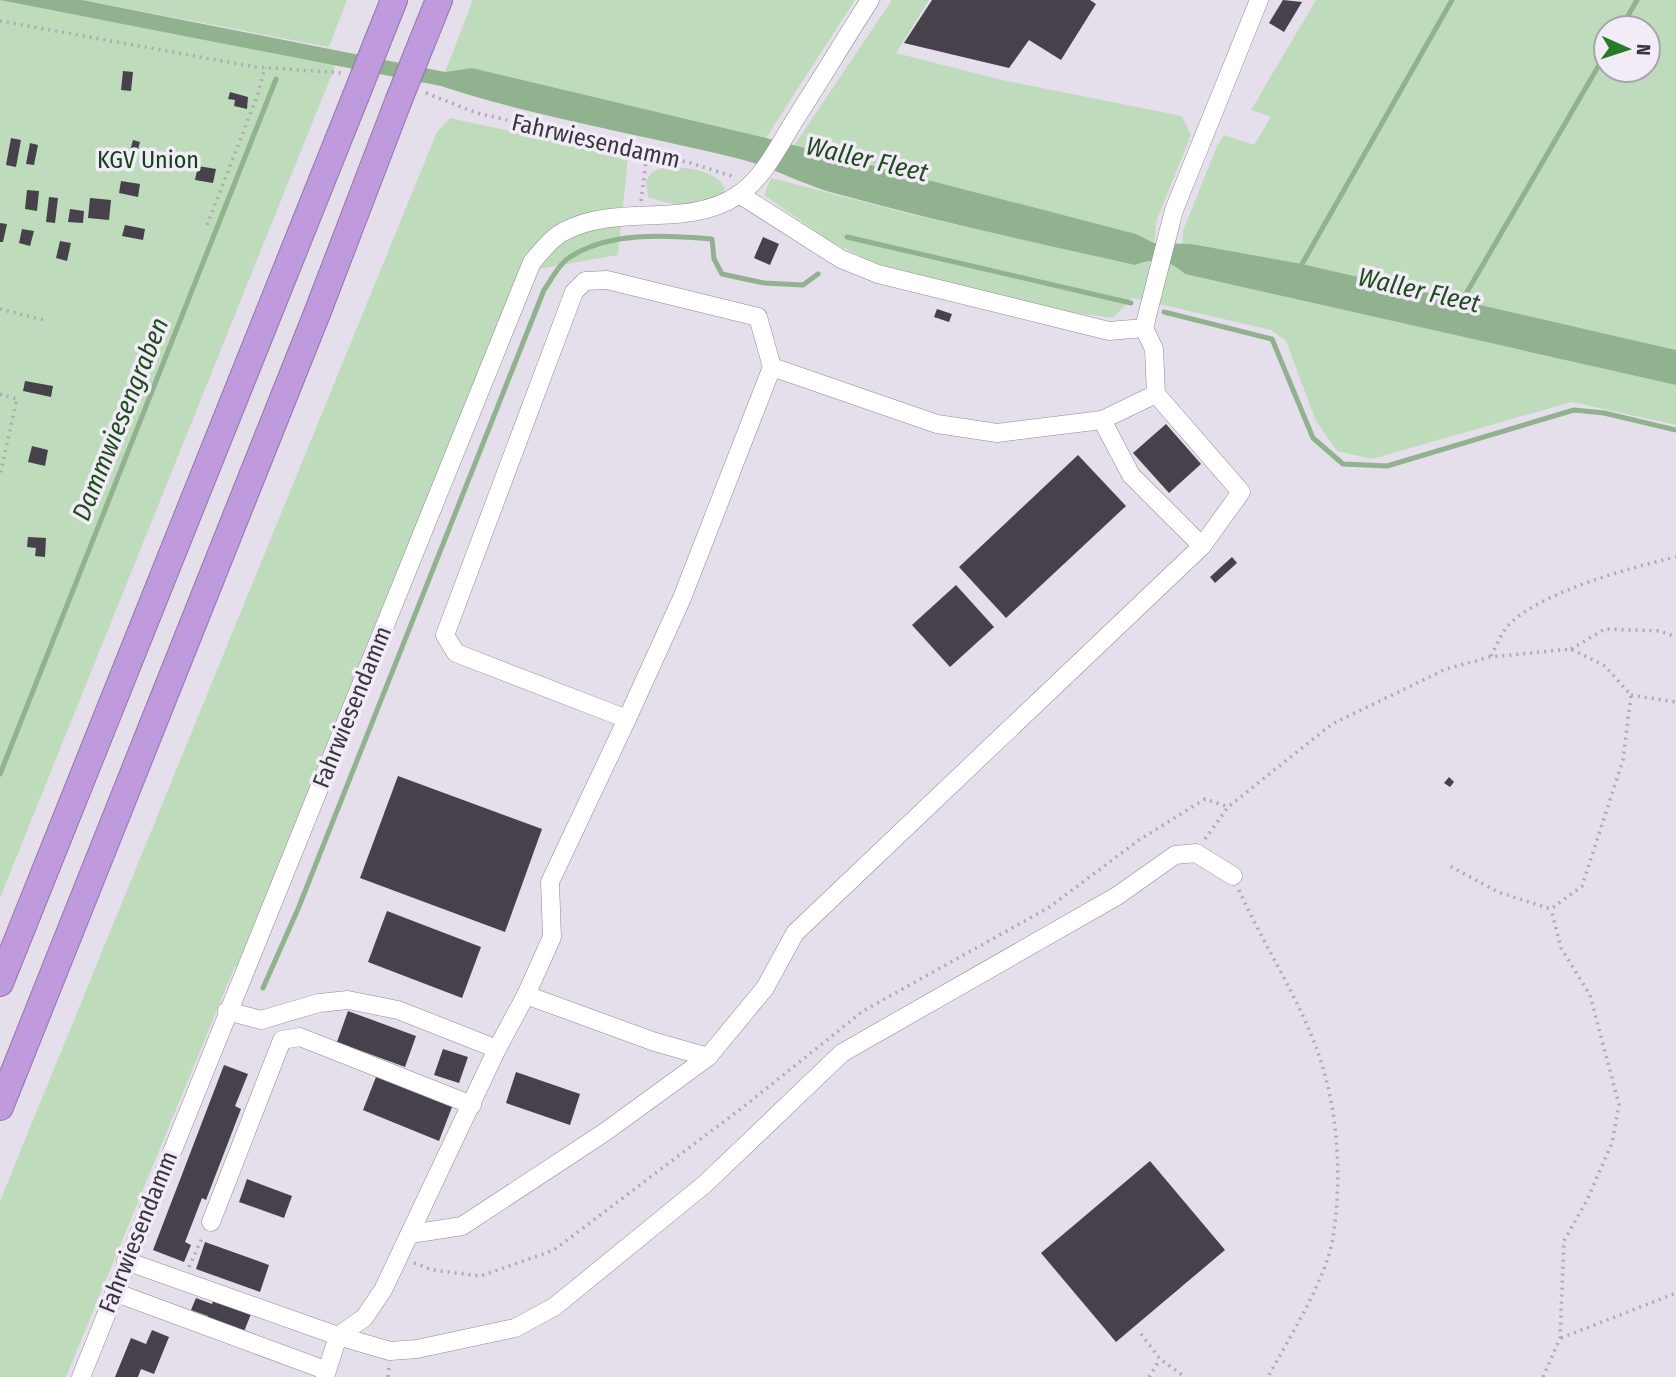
<svg xmlns="http://www.w3.org/2000/svg" width="1676" height="1377" viewBox="0 0 1676 1377" font-family="'Fira Sans Condensed',sans-serif">
	<style>
		.green { fill: #bedcbb; fill-rule: evenodd }
		.water { fill: #91b28e }
		.lines { fill: none; stroke-linecap: round; stroke-linejoin: round }
		.stream { stroke: #91b28e; stroke-width: 5 }
		.building { fill: #46414b }
		.minor-casing { stroke: #8f8994; stroke-width: 19 }
		.highway-casing { stroke: #9077a5; stroke-width: 28 }
		.path { stroke: #aea9b3; stroke-width: 3.5; stroke-dasharray: 2 5; stroke-linecap: butt }
		.minor { stroke: #fff; stroke-width: 18 }
		.highway { stroke: #bf9add; stroke-width: 26 }
		.highway-bridge-casing { stroke: #9077a5; stroke-width: 28; stroke-linecap: butt }
		.highway-bridge { stroke: #bf9add; stroke-width: 26 }
		.labels { text-anchor: middle; stroke-width: 7; stroke-linejoin: round; paint-order: stroke }
		.street-label { font-size: 24px; fill: #39373c; stroke: #f2ebf8 }
		.park-label { font-size: 24px; fill: #154414; stroke: #f2ebf8 }
		.water-label { font-size: 26px; font-style: italic; fill: #1e4c1d; stroke: #f2ebf8 }
	</style>
	<rect width="100%" height="100%" fill="#e5deeb"/>
	<g class="green">
		<path d="M0,0l336,64 -336,834z"/>
		<path d="M82,0h265l-18,47z"/>
		<path d="M473,0h382l-89,138 -294,-70 -27,4z"/>
		<path d="M892,0h37l-33,53 106,27 180,36 9,19 -34,84 -3,24 -18,-9 -343,-87z"/>
		<path d="M1316,0h360v350l-374,-86 -120,-18 1,-15 34,-85 7,-11 30,10 17,-28 -20,-7zM1606,28h42v42h-42z"/>
		<path d="M450,118l178,39 -10,98 -80,14 -284,703 -19,-6 -169,411h-66v-176l437,-1069z"/>
		<path d="M666,166c19,2 51,3 59,23 -12,23 -58,16 -77,8l-2,-16 5,-8z"/>
		<path d="M771,178l139,36 225,51c19,-8 35,-5 50,9l491,111v40l-104,-23 -200,57 -35,-8 -21,-30 -30,-80 -15,-11 -138,-32 -21,20 -67,-9 -171,-46 -44,-22 -66,-46z"/>
	</g>
	<path class="water" d="M0,0h82l363,72 27,-4 294,70 370,96 18,9 37,1 111,20 374,86v35l-491,-111c-15,-14 -31,-17 -50,-9 -102,-23 -204,-45 -305,-73 -31,-9 -58,-25 -90,-33 -100,-25 -202,-41 -299,-73z"/>
	<g class="lines">
		<g class="stream">
			<path d="M1621,28l16,-28"/>
			<path d="M847,237l284,66"/>
			<path d="M1298,271l154,-271"/>
			<path d="M1460,304l146,-251"/>
			<path d="M1164,312l108,27 41,99 30,26 44,2 187,-56 30,3 72,17"/>
			<path d="M0,774l276,-695"/>
			<path d="M263,988l35,-79 246,-619c7,-10 14,-24 23,-31 40,-28 98,-24 145,-20l2,20 8,15 42,9 39,2 15,-11"/>
		</g>
	</g>
	<g class="building">
		<path d="M932,0h158l6,4 -35,56 -32,-20 -20,28 -105,-25z"/>
		<path d="M1283,0l19,2 -18,30 -15,-9z"/>
		<path d="M123,71l10,1 -2,19 -10,-1z"/>
		<path d="M230,92l18,5 -1,12 -13,-3 1,-6 -7,-1z"/>
		<path d="M11,138l10,2 -5,27 -10,-2z"/>
		<path d="M133,140l7,2 -3,11 -7,-2z"/>
		<path d="M30,143l8,2 -4,20 -8,-1z"/>
		<path d="M198,166l18,3 -3,14 -18,-3z"/>
		<path d="M121,181l19,3 -2,13 -19,-4z"/>
		<path d="M27,190l12,1 -2,20 -12,-2z"/>
		<path d="M49,197l9,1 -3,25 -9,-1z"/>
		<path d="M90,198l21,2 -2,20 -21,-2z"/>
		<path d="M70,209l14,2 -1,12 -15,-1z"/>
		<path d="M0,223l7,1 -4,18h-3z"/>
		<path d="M125,225l20,4 -2,11 -21,-4z"/>
		<path d="M22,229l12,2 -4,15 -11,-3z"/>
		<path d="M763,237l16,7 -9,21 -16,-7z"/>
		<path d="M60,241l11,2 -4,18 -11,-3z"/>
		<path d="M937,309l15,5 -3,8 -15,-5z"/>
		<path d="M25,381l28,5 -2,11 -28,-6z"/>
		<path d="M1166,424l35,40 -32,29 -36,-40z"/>
		<path d="M32,446l16,4 -3,16 -17,-4z"/>
		<path d="M1078,455l48,51 -120,112 -47,-51z"/>
		<path d="M28,537l18,1 -1,19 -10,-1 1,-8 -9,-1z"/>
		<path d="M1232,557l5,6 -22,20 -5,-6z"/>
		<path d="M956,585l38,42 -44,40 -38,-42z"/>
		<path d="M398,776l144,53 -37,103 -145,-54z"/>
		<path d="M1449,777l5,5 -4,5 -6,-4z"/>
		<path d="M387,911l94,36 -19,51 -94,-36z"/>
		<path d="M348,1011l68,25 -11,31 -68,-25z"/>
		<path d="M443,1049l25,8 -9,26 -25,-8z"/>
		<path d="M224,1065l24,9 -13,32 6,3 -35,91 -4,-2 -17,44 6,3 -7,17 -31,-12z"/>
		<path d="M516,1072l64,22 -10,31 -64,-22z"/>
		<path d="M376,1077l76,30 -13,34 -76,-31z"/>
		<path d="M1150,1161l75,89 -109,92 -75,-89z"/>
		<path d="M247,1179l45,17 -8,22 -45,-16z"/>
		<path d="M205,1242l64,23 -9,27 -64,-23z"/>
		<path d="M215,1295l38,14 -12,30 -37,-14 4,-9 -17,-6 5,-12 16,6z"/>
		<path d="M152,1330l17,7 -15,37 -13,-5 -3,8h-23l16,-39 15,6z"/>
	</g>
	<g class="lines">
		<g class="minor-casing">
			<g id="minor">
				<path d="M739,194l102,65 37,15 231,57 35,-3 30,-118 85,-210"/>
				<path d="M1102,420l29,55 71,71"/>
				<path d="M627,719l55,-121 90,-231"/>
				<path d="M526,995l26,-58 -2,-55 77,-163 -171,-66 -11,-18 129,-343 11,-11 22,-1 151,37 14,50 165,57 60,9 105,-13 54,-26"/>
				<path d="M227,1011l34,9 58,-17 29,-3 50,10 99,39"/>
				<path d="M211,1222l71,-182 18,-3 172,68"/>
				<path d="M411,1234l51,-8 143,-94 103,-75 57,-69 30,-55 407,-387 39,-54 -85,-98 -2,-45 -10,-21"/>
				<path d="M126,1261l212,75 52,15 27,-2 98,-21 39,-21 151,-123 137,-131 275,-157 58,-41 21,-2 37,23"/>
				<path d="M114,1292l211,78"/>
				<path d="M81,1377l451,-1115c9,-10 19,-24 31,-30 55,-30 123,-2 175,-37 26,-17 42,-52 58,-77 25,-39 49,-79 74,-118"/>
				<path d="M325,1377l13,-41 26,-18 19,-28 114,-241 29,-54 129,47 53,15"/>
			</g>
		</g>
		<g class="highway-casing">
			<g id="highway">
				<path d="M378,40l16,-40"/>
				<path d="M422,42l17,-42"/>
				<path d="M0,983l355,-885"/>
				<path d="M0,1107l318,-796 80,-209"/>
			</g>
		</g>
		<g class="path">
			<path d="M0,21l256,46 87,6"/>
			<path d="M426,93l51,20 210,49 48,15"/>
			<path d="M641,201l6,-46"/>
			<path d="M207,225l51,-131 7,-27"/>
			<path d="M0,309l47,12"/>
			<path d="M0,394l17,5 -17,76"/>
			<path d="M1571,649l34,-20 55,2 16,6"/>
			<path d="M1491,656c5,-9 9,-20 15,-28 29,-35 127,-61 170,-71"/>
			<path d="M1631,695l45,7"/>
			<path d="M1205,839l23,-32 104,-83 114,-55 44,-12 81,-8 34,17 26,29 -8,65 -41,126 -31,23 -53,-17 -52,-28"/>
			<path d="M1239,890c28,63 70,122 87,189 13,49 15,108 7,158 -6,41 -45,103 -65,140"/>
			<path d="M414,1263l19,7 48,6 73,-26 193,-146 116,-93 185,-103 91,-68 66,-41 23,8"/>
			<path d="M189,1267l14,-31"/>
			<path d="M1141,1334l19,25 25,18"/>
			<path d="M1561,1338l115,-45"/>
			<path d="M388,1377l1,-10"/>
			<path d="M1149,1377l11,-18"/>
			<path d="M1543,1377l17,-39 4,-97 23,-41 25,-57 7,-38 -29,-110 -29,-47 -10,-39"/>
		</g>
		<use href="#minor" class="minor"/>
		<use href="#highway" class="highway"/>
		<g class="highway-bridge-casing">
			<g id="highway-bridge">
				<path d="M355,98l23,-58"/>
				<path d="M398,102l24,-60"/>
			</g>
		</g>
		<use href="#highway-bridge" class="highway-bridge"/>
	</g>
	<g class="labels">
		<g class="street-label">
			<text transform="translate(596 141) rotate(13)" y="8">Fahrwiesendamm</text>
			<text transform="translate(352 707) rotate(-68)" y="8">Fahrwiesendamm</text>
			<text transform="translate(138 1232) rotate(-68)" y="8">Fahrwiesendamm</text>
		</g>
		<g class="park-label">
			<text x="148" y="168">KGV Union</text>
		</g>
		<g class="water-label">
			<text transform="translate(867 159) rotate(13)" y="9">Waller Fleet</text>
			<text transform="translate(1419 290) rotate(13)" y="9">Waller Fleet</text>
			<text transform="translate(120 419) rotate(-68)" y="9">Dammwiesengraben</text>
		</g>
	</g>
	<g transform="translate(1627 49) rotate(93)"><circle r="33" fill="#f2ebf8" stroke="#a8a3ad" stroke-width="2"/>
	<path d="M0-5L12 26L0 18L-12 26Z" fill="#287b26"/>
	<text y="-10" font-size="19" font-weight="bold" text-anchor="middle" fill="#39373c">N</text>
	</g>
</svg>
